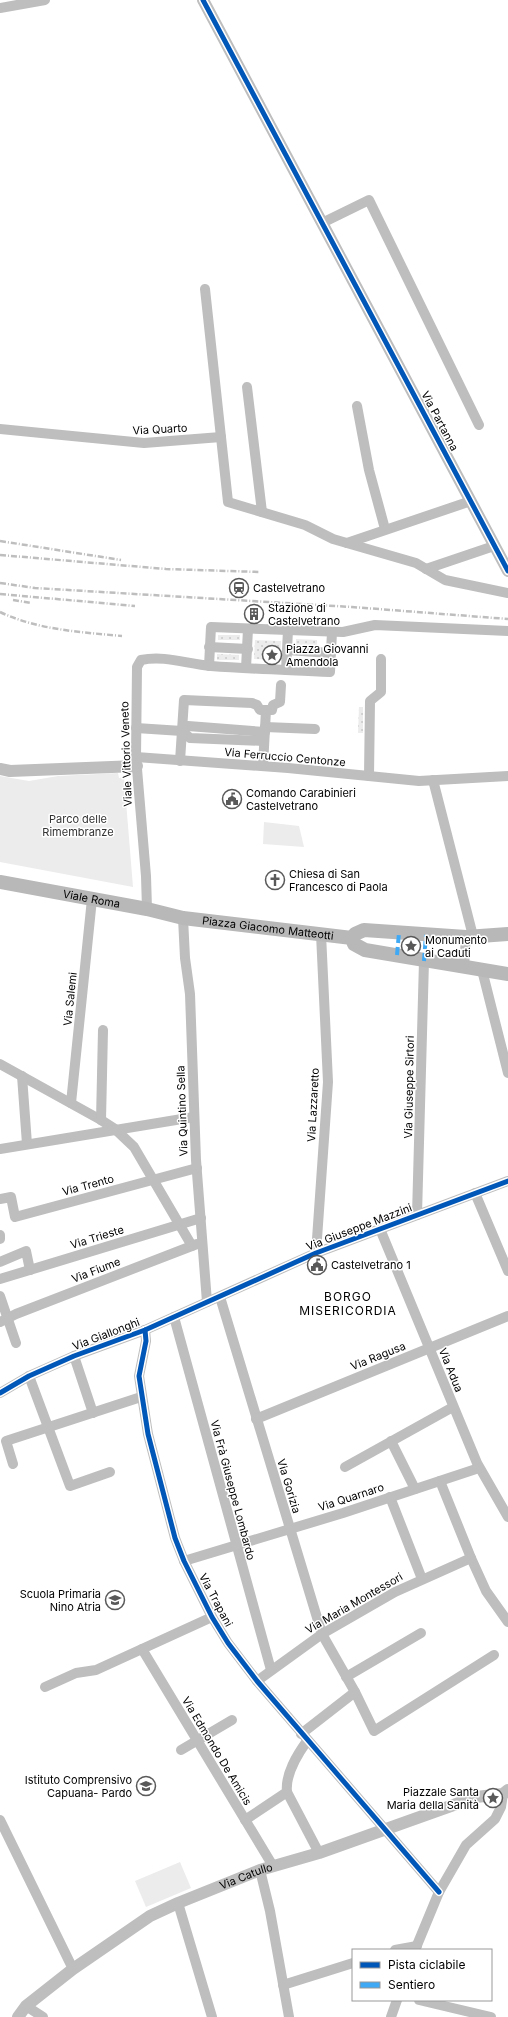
<svg xmlns="http://www.w3.org/2000/svg" width="508" height="2017" viewBox="0 0 508 2017" font-family="Inter,sans-serif">
	<style>
		.grass { fill: url(#grass-dots) }
		.park { fill: #ececec }
		.lines { fill: none; stroke-linecap: round; stroke-linejoin: round }
		.minor { stroke: #bebebe; stroke-width: 10 }
		.tertiary { stroke: #bebebe; stroke-width: 12 }
		.secondary { stroke: #b8b8b8; stroke-width: 14 }
		.rail { stroke: #bebebe; stroke-width: 2.5; stroke-dasharray: 6 2 1 2; stroke-linecap: butt }
		.quiet { stroke: #3fa9f5; stroke-width: 4; stroke-dasharray: 8 4; stroke-linecap: butt }
		.cycleway-casing { stroke: #fff; stroke-width: 8 }
		.cycleway { stroke: #0057b8; stroke-width: 5 }
		.labels { text-anchor: middle; stroke-width: 3; stroke-linejoin: round; paint-order: stroke }
		.street-label { font-size: 11px; fill: #000; stroke: #fff }
		.poi-label { font-size: 11px; fill: #000; stroke: #fff; text-anchor: start }
		.park-label { font-size: 11px; fill: #333; stroke: #fff }
		.neighbourhood-label { font-size: 12px; letter-spacing: 1px; fill: #000; stroke: #fff }
	</style>
	<defs>
		<pattern id="grass-dots" width="8" height="8" patternUnits="userSpaceOnUse"><rect width="8" height="8" fill="#ececec"/><path d="M2 2h.1M6 6h.1" fill="none" stroke="#c9c9c9" stroke-width="1.8" stroke-linecap="round"/></pattern>
	</defs>
	<rect width="100%" height="100%" fill="#fff"/>
	<g class="grass">
		<rect x="218" y="635" width="22" height="5"/>
		<path d="M296,639l21,1v5h-21z"/>
		<path d="M255,640l26,1 -1,19 -26,-1z"/>
		<path d="M217,654l22,1v5h-22z"/>
		<path d="M295,659h21v6l-21,-1z"/>
		<path d="M359,707h4v26h-5z"/>
	</g>
	<g class="park">
		<path d="M118,773l1,5 5,-1 9,110 -133,-25v-86l29,5 29,-5z"/>
		<path d="M264,822l35,4 5,21 -41,-3z"/>
		<path d="M180,1862l11,26 -45,19 -11,-26z"/>
	</g>
	<g class="lines">
		<g class="minor">
			<path d="M0,8l45,-8"/>
			<path d="M322,223l47,-23 110,225"/>
			<path d="M205,289l23,213 77,23 28,14 83,24 29,17 63,13"/>
			<path d="M247,387l15,125"/>
			<path d="M357,406l12,64 16,59"/>
			<path d="M0,429l144,14 77,-6"/>
			<path d="M347,543l124,-42"/>
			<path d="M426,569l68,-23"/>
			<path d="M209,647l39,2"/>
			<path d="M287,650l44,3"/>
			<path d="M209,666l2,-39 132,5 32,-7 133,6"/>
			<path d="M246,668l2,-39"/>
			<path d="M286,670l2,-40"/>
			<path d="M265,727l50,2"/>
			<path d="M136,728l46,3 6,-5 77,6"/>
			<path d="M182,731l8,7 74,3"/>
			<path d="M136,757l152,11 131,13 89,-5"/>
			<path d="M180,761l4,-61 68,3 5,2 3,5h12l1,-5 7,-3 1,-17"/>
			<path d="M263,766l3,-56"/>
			<path d="M369,776l1,-75 11,-9v-33"/>
			<path d="M433,780l40,156"/>
			<path d="M147,909l-1,-33 -10,-119 1,-90 4,-7c24,-5 46,4 70,6 40,3 79,4 119,6l2,-40"/>
			<path d="M183,918l2,40 5,36 6,166 11,142"/>
			<path d="M464,967l2,-30"/>
			<path d="M482,970l26,103"/>
			<path d="M0,1064l101,56 14,9 19,18 58,99"/>
			<path d="M22,1076l5,68"/>
			<path d="M71,1103l21,-204"/>
			<path d="M101,1120l2,-90"/>
			<path d="M0,1149l194,-32"/>
			<path d="M475,1193l33,78"/>
			<path d="M0,1199l11,-2 4,20 182,-49"/>
			<path d="M417,1215l7,-254"/>
			<path d="M380,1229l97,234 31,54"/>
			<path d="M0,1235v4"/>
			<path d="M316,1253l12,-171 -7,-148"/>
			<path d="M0,1262l26,-11 4,19"/>
			<path d="M0,1279l201,-61"/>
			<path d="M0,1296l16,47"/>
			<path d="M220,1297l102,337 33,58 19,39 120,-76"/>
			<path d="M174,1317l97,353"/>
			<path d="M0,1322l16,-8 181,-70"/>
			<path d="M145,1330l1,11 -7,35 9,58 27,104 9,23 28,56 16,26 29,38 182,211"/>
			<path d="M74,1356l19,57"/>
			<path d="M29,1376l41,110 40,-14"/>
			<path d="M0,1393l29,-17 45,-20 71,-26 171,-77 192,-72"/>
			<path d="M256,1419l252,-103"/>
			<path d="M391,1441l24,48"/>
			<path d="M13,1464l-7,-23 135,-44"/>
			<path d="M345,1467l108,-60"/>
			<path d="M440,1481l31,77 15,33 22,31"/>
			<path d="M390,1497l32,82"/>
			<path d="M184,1561l159,-48 136,-45"/>
			<path d="M142,1649l131,217"/>
			<path d="M346,1677l75,-44"/>
			<path d="M257,1681l65,-47 73,-42 76,-34"/>
			<path d="M45,1687l31,-14 20,-3 116,-53"/>
			<path d="M301,1734l54,-42"/>
			<path d="M181,1750l51,-30"/>
			<path d="M287,1792l32,61"/>
			<path d="M0,1820l73,149"/>
			<path d="M245,1820l42,-28c-2,-18 10,-37 20,-51"/>
			<path d="M260,1870l10,41 19,106"/>
			<path d="M178,1903l34,114"/>
			<path d="M395,1950l22,-4"/>
			<path d="M415,1950l24,-58 27,-47 29,-26 6,-12 2,-13"/>
			<path d="M283,1985l70,-22"/>
			<path d="M419,2000l72,17"/>
			<path d="M26,2006l17,11"/>
			<path d="M391,2017l6,-17"/>
		</g>
		<g class="tertiary">
			<path d="M203,0l305,571"/>
			<path d="M0,769l10,2 127,-5"/>
			<path id="s1" d="M18,2017l8,-11 47,-37 77,-53 28,-13 82,-33 59,-17 157,-56 27,-3 5,-4"/>
		</g>
		<g class="secondary">
			<path id="s2" d="M0,882l147,27 36,9 169,20"/>
			<path d="M352,938l2,6 11,6 143,24"/>
			<path d="M352,938l3,-4 9,-4 102,7 42,-3"/>
		</g>
		<g class="rail">
			<path d="M0,541l121,19"/>
			<path d="M0,555l166,14 94,3"/>
			<path d="M0,583l35,5 317,19 156,12"/>
			<path d="M0,594l135,12"/>
			<path d="M13,600l18,3"/>
			<path d="M0,612c38,18 80,20 122,24"/>
		</g>
		<g class="quiet">
			<path d="M397,955l2,-22"/>
			<path d="M424,961l2,-26"/>
		</g>
		<g class="cycleway-casing">
			<g id="cycleway">
				<path d="M203,0l305,571"/>
				<path d="M145,1330l1,11 -7,35 9,58 27,104 9,23 28,56 16,26 29,38 182,211"/>
				<path d="M0,1393l29,-17 45,-20 71,-26 171,-77 192,-72"/>
			</g>
		</g>
		<use href="#cycleway" class="cycleway"/>
	</g>
	<defs>
		<g id="station-ring" transform="scale(1)"><circle r="9.5" fill="#fff" stroke="#595959" stroke-width="1.5"/><path d="M-3-6H3Q5-6 5-4V2Q5 4 3 4L4.5 6H3L1.5 4h-3L-3 6H-4.5L-3 4Q-5 4-5 2V-4Q-5-6-3-6ZM-3.5-4v3h7v-3ZM-3.5 1v1.5H-2V1ZM2 1v1.5H3.5V1Z" fill="#595959"/></g>
		<g id="building-ring" transform="scale(1)"><circle r="9.5" fill="#fff" stroke="#595959" stroke-width="1.5"/><path d="M-4-6H4V6H1V3H-1V6H-4ZM-2.5-4.3h1.7v1.8h-1.7ZM.8-4.3h1.7v1.8H.8ZM-2.5-1h1.7V.8h-1.7ZM.8-1h1.7V.8H.8Z" fill="#595959"/></g>
		<g id="sight-ring" transform="scale(1)"><circle r="9.5" fill="#fff" stroke="#595959" stroke-width="1.5"/><path d="M0-6L1.8-2.2L6-1.7L2.9 1.2L3.7 5.4L0 3.3L-3.7 5.4L-2.9 1.2L-6-1.7L-1.8-2.2Z" fill="#595959"/></g>
		<g id="civic-ring" transform="scale(1)"><circle r="9.5" fill="#fff" stroke="#595959" stroke-width="1.5"/><path d="M-.6-6.5H3V-4.5H.6V-3L4-1V1h2V6H-6V1h2V-1L-.6-3ZM-1.2 2.5V6h2.4V2.5Z" fill="#595959"/></g>
		<g id="church-ring" transform="scale(1)"><circle r="9.5" fill="#fff" stroke="#595959" stroke-width="1.5"/><path d="M-1.2-6h2.4v3.5h3.3v2.4h-3.3V6h-2.4V-.1h-3.3v-2.4h3.3Z" fill="#595959"/></g>
		<g id="school-ring" transform="scale(1)"><circle r="9.5" fill="#fff" stroke="#595959" stroke-width="1.5"/><path d="M0-5L7-2L0 1L-7-2ZM-4 1L0 2.5L4 1V4Q0 6-4 4Z" fill="#595959"/></g>
	</defs>
	<g fill-rule="evenodd">
		<use href="#station-ring" x="239" y="588"/>
		<use href="#building-ring" x="254" y="614"/>
		<use href="#sight-ring" x="272" y="655"/>
		<use href="#civic-ring" x="232" y="799"/>
		<use href="#church-ring" x="275" y="880"/>
		<use href="#sight-ring" x="411" y="946"/>
		<use href="#civic-ring" x="317" y="1265"/>
		<use href="#school-ring" x="115" y="1600"/>
		<use href="#school-ring" x="146" y="1786"/>
		<use href="#sight-ring" x="493" y="1798"/>
	</g>
	<g class="labels">
		<g class="street-label">
			<text transform="translate(440 421) rotate(62)" y="4">Via Partanna</text>
			<text transform="translate(160 429) rotate(-3)" y="4">Via Quarto</text>
			<text transform="translate(126 754) rotate(-92)" y="4">Viale Vittorio Veneto</text>
			<text transform="translate(285 757) rotate(5)" y="4">Via Ferruccio Centonze</text>
			<text dy="4" stroke="none"><textPath href="#s2" startOffset="93">Viale Roma</textPath></text>
			<text dy="4" stroke="none"><textPath href="#s2" startOffset="272">Piazza Giacomo Matteotti</textPath></text>
			<text transform="translate(70 999) rotate(-84)" y="4">Via Salemi</text>
			<text transform="translate(409 1087) rotate(-89)" y="4">Via Giuseppe Sirtori</text>
			<text transform="translate(313 1105) rotate(-87)" y="4">Via Lazzaretto</text>
			<text transform="translate(182 1111) rotate(-92)" y="4">Via Quintino Sella</text>
			<text transform="translate(88 1185) rotate(-15)" y="4">Via Trento</text>
			<text transform="translate(359 1227) rotate(-21)" y="4">Via Giuseppe Mazzini</text>
			<text transform="translate(97 1237) rotate(-17)" y="4">Via Trieste</text>
			<text transform="translate(96 1270) rotate(-21)" y="4">Via Fiume</text>
			<text transform="translate(106 1334) rotate(-21)" y="4">Via Giallonghi</text>
			<text transform="translate(378 1356) rotate(-22)" y="4">Via Ragusa</text>
			<text transform="translate(451 1370) rotate(68)" y="4">Via Adua</text>
			<text transform="translate(289 1486) rotate(73)" y="4">Via Gorizia</text>
			<text transform="translate(233 1490) rotate(75)" y="4">Via Frà Giuseppe Lombardo</text>
			<text transform="translate(351 1497) rotate(-18)" y="4">Via Quarnaro</text>
			<text transform="translate(216 1600) rotate(62)" y="4">Via Trapani</text>
			<text transform="translate(354 1603) rotate(-30)" y="4">Via Maria Montessori</text>
			<text transform="translate(217 1751) rotate(59)" y="4">Via Edmondo De Amicis</text>
			<text dy="4" stroke="none"><textPath href="#s1" startOffset="271">Via Catullo</textPath></text>
		</g>
		<g class="poi-label">
			<text x="253" y="592">Castelvetrano</text>
			<text x="268" y="612">Stazione di<tspan x="268" dy="13">Castelvetrano</tspan></text>
			<text x="286" y="653">Piazza Giovanni<tspan x="286" dy="13">Amendola</tspan></text>
			<text x="246" y="797">Comando Carabinieri<tspan x="246" dy="13">Castelvetrano</tspan></text>
			<text x="289" y="878">Chiesa di San<tspan x="289" dy="13">Francesco di Paola</tspan></text>
			<text x="425" y="944">Monumento<tspan x="425" dy="13">ai Caduti</tspan></text>
			<text x="331" y="1269">Castelvetrano 1</text>
			<text x="101" y="1598" text-anchor="end">Scuola Primaria<tspan x="101" dy="13">Nino Atria</tspan></text>
			<text x="132" y="1784" text-anchor="end">Istituto Comprensivo<tspan x="132" dy="13">Capuana- Pardo</tspan></text>
			<text x="479" y="1796" text-anchor="end">Piazzale Santa<tspan x="479" dy="13">Maria della Sanità</tspan></text>
		</g>
		<g class="park-label">
			<text x="78" y="823">Parco delle<tspan x="78" dy="13">Rimembranze</tspan></text>
		</g>
		<g class="neighbourhood-label">
			<text x="348" y="1301">BORGO<tspan x="348" dy="14">MISERICORDIA</tspan></text>
		</g>
	</g>
	<rect x="352" y="1949" width="140" height="52" fill="#ffffff" stroke="#999999"/>
	<rect x="360" y="1962" width="20" height="6" fill="#0057b8" stroke="#999999"/>
	<text x="388" y="1969" font-size="12" fill="#000000">Pista ciclabile</text>
	<rect x="360" y="1982" width="20" height="6" fill="#3fa9f5" stroke="#999999"/>
	<text x="388" y="1989" font-size="12" fill="#000000">Sentiero</text>
</svg>
